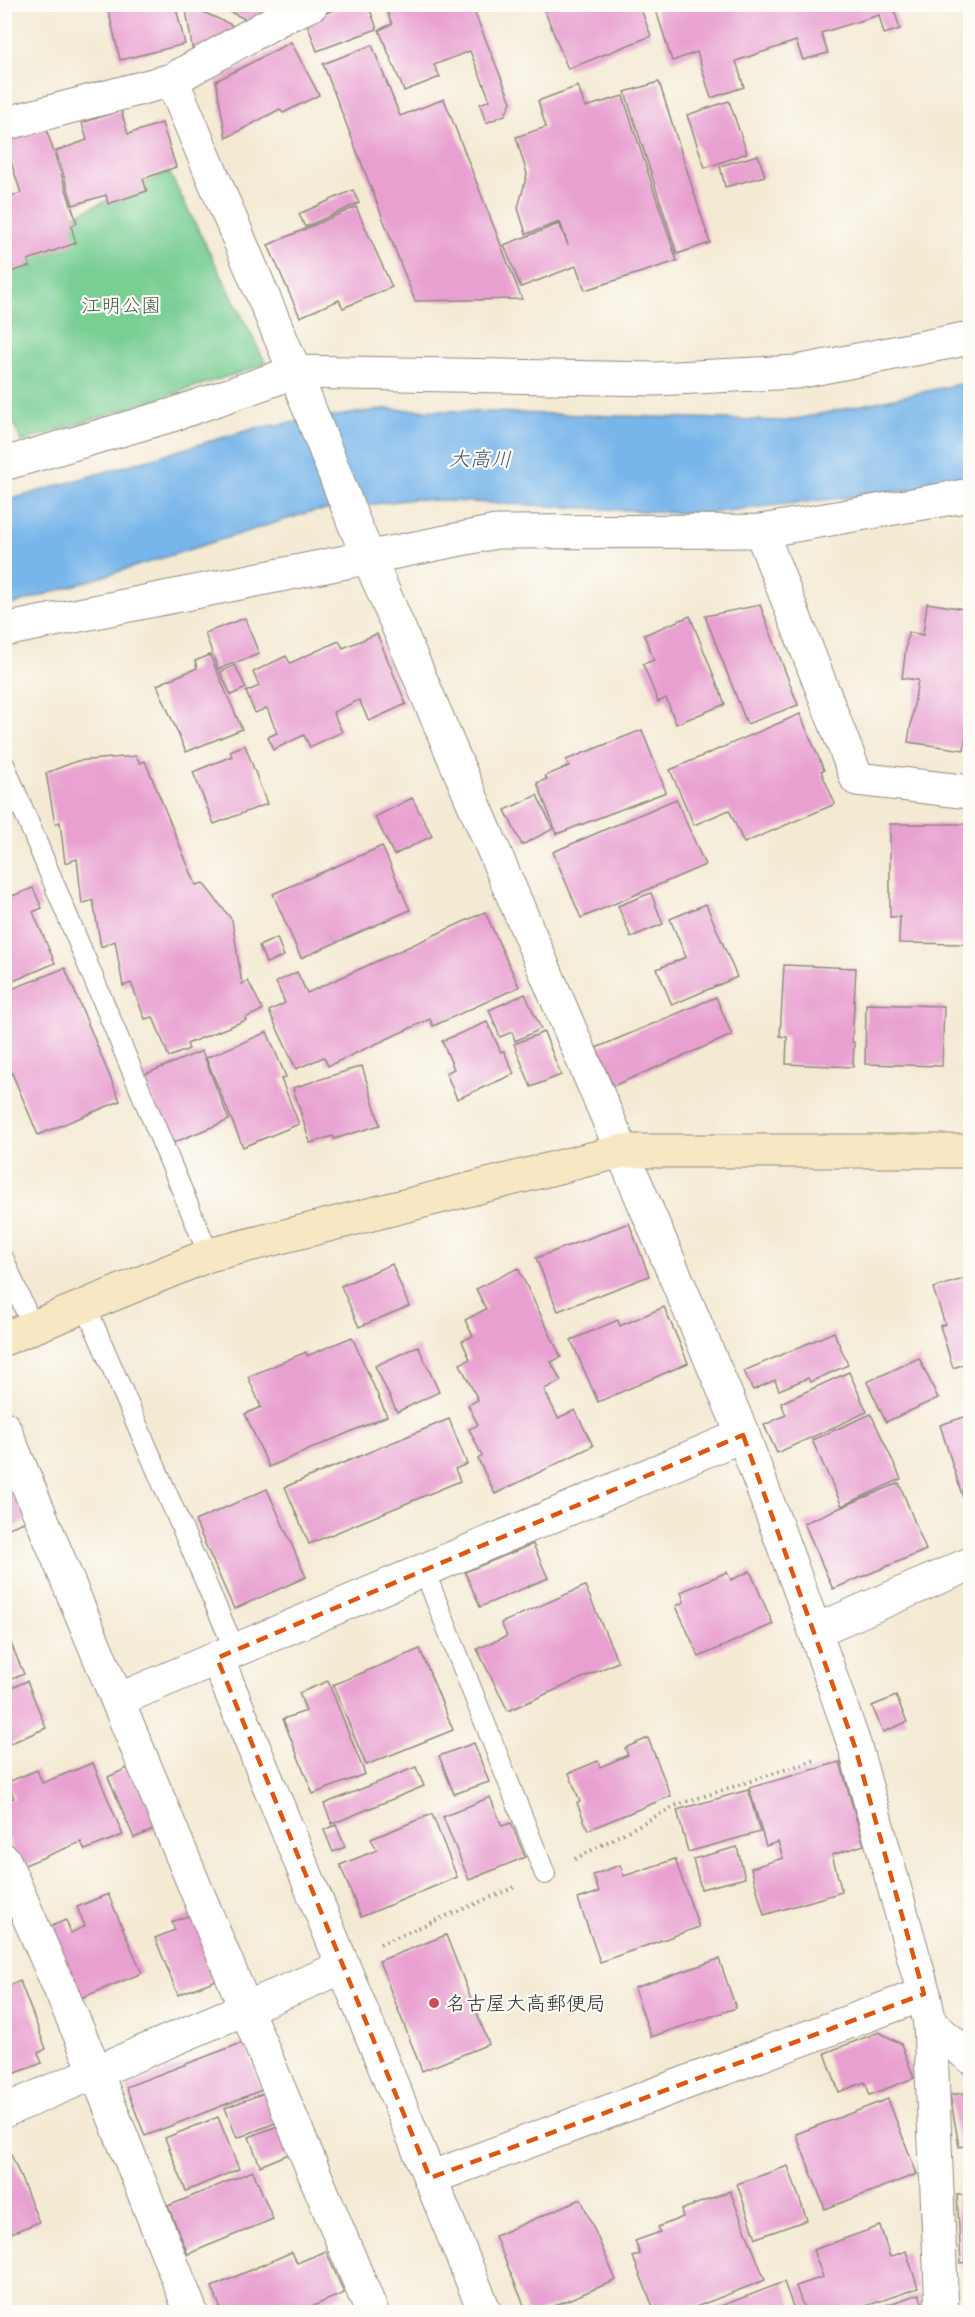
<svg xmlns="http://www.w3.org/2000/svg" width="975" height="2317" viewBox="0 0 975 2317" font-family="'Playpen Sans','Klee One',sans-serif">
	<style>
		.green { fill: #78ce93; stroke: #527c5f; stroke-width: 1.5 }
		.water { fill: #77b5ea; stroke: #51708a; stroke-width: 1.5 }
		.building { fill: #e8a0d0 }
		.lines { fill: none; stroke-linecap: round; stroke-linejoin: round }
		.lane-casing { stroke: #908a80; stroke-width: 22 }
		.street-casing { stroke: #908a80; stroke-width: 35 }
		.secondary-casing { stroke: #908a80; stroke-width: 35 }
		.path { stroke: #908a80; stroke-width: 4; stroke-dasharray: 1.5 4.5; stroke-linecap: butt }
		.lane { stroke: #fff; stroke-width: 20 }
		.street { stroke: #fff; stroke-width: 33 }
		.secondary { stroke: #f7e8c3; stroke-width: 33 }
		.marked { fill: none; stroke: #df570e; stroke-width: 4.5; stroke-dasharray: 12 8; stroke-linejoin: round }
		.poi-dot { fill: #d1495b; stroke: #fdfcf7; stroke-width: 2 }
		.labels { text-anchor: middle; stroke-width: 4.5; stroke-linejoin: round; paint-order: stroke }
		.park-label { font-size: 20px; fill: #425c4a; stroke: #fdfcf7 }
		.poi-label { font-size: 20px; fill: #2b2b2b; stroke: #fdfcf7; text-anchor: start }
		.water-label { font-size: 21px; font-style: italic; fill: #465b6e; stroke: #fdfcf7 }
	</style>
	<rect width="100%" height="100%" fill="#fdfcf7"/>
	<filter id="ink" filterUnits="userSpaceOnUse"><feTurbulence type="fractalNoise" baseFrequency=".0167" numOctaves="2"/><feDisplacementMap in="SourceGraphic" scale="12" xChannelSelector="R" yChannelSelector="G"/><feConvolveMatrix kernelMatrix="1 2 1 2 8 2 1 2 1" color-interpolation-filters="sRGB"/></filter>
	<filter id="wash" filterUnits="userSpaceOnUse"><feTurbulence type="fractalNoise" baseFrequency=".008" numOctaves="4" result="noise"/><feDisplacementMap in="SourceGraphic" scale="24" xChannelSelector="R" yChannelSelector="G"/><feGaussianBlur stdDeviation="1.35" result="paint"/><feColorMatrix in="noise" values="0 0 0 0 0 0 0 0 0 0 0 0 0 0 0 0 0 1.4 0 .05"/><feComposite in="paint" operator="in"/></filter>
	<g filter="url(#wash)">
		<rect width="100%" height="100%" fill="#f4ead4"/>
		<path class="green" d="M169,172l97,192 -245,78 -16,-44v-151z"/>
		<path class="water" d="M970,382v97l-66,12 -205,23 -285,-15 -104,13 -305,95v-106l251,-73 128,-19 403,12z"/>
		<g id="blocks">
			<g class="building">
				<path d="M107,4h68l10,40 -65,16z"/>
				<path d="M185,4l47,21 3,15 -41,18z"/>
				<path d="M213,4h52l4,6 -15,13z"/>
				<path d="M349,4h19l9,25 -60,22 -11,-30z"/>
				<path d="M384,4h87l40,98 -6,13 -19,8 -6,-19 10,-4 -20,-49 -36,14 6,12 -36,14 -25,-61 13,-6z"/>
				<path d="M542,4h97l12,32 -83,33z"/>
				<path d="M654,4h254v1l-14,4 6,20 -16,5 -5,-19 -58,18 7,20 -25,7 -7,-19 -60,20 8,26 -33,11 -14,-46 -25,9z"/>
				<path d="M291,42l28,53 -36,18 -3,-4 -54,29 -10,-57z"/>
				<path d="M372,45l28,71 44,-17 78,200 -107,2 -92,-237z"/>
				<path d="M659,82l51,161 -33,11 -52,-162z"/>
				<path d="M578,86l7,21 38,-11 54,165 -92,29 -9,-24 -55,21 -17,-42 55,-21 9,21 -8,-23 -34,12 -8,-26 9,-34 -11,-37 30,-10 -8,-26z"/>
				<path d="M729,101l18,52 -42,15 -18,-53z"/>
				<path d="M121,110l7,24 34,-11 14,44 -33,12 4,12 -39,13 -2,-9 -33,10 -17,-54 31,-11 -5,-17z"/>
				<path d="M45,125l32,98 -6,3 5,17 -48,17 2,6 -26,8v-76l17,-5 -11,-34 -6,1v-22z"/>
				<path d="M758,155l7,21 -40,11 -5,-21z"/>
				<path d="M353,190l6,13 -54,24 -6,-13z"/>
				<path d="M356,207l36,80 -49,21 -4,-8 -39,17 -32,-72z"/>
				<path d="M927,603l43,7v98l-6,42 -56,-8 10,-62 -16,-2 6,-46 15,3z"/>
				<path d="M760,605l38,100 -51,19 -42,-108z"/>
				<path d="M690,616l35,88 -49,20 -10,-26 -8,4 -15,-38 11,-4 -10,-25z"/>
				<path d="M245,618l14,36 -41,15 -13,-36z"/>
				<path d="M377,634l29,70 -37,17 -10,-21 -26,12 9,20 -32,15 -6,-12 -31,15 -5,-13 9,-4 -10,-25 -12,5 -9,-21 13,-6 -6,-14 33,-16 4,7 49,-22 4,7z"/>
				<path d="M210,655l32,74 -56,23 -29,-67 40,-17 -2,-7z"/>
				<path d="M235,665l11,23 -15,7 -11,-23z"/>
				<path d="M800,714l24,56 -3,1 14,33 -91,39 -15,-33 -35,15 -24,-55z"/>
				<path d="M642,730l24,62 -109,42 -20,-51 10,-4 -2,-3 24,-10 -3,-6z"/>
				<path d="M245,745l22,59 -53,20 -21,-52 39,-16 -2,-5z"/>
				<path d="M136,756l4,7 5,-2 51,124 7,-2 29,37 10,64 6,-3 15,29 -18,8 1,2 -59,24 2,5 -20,8 -16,-40 -8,2 -14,-36 -8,3 -8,-45 -14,6 -8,-47 -11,4 -5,-45 -12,4 -5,-41 -5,2 -9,-51 31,-12z"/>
				<path d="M537,795l16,34 -31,16 -17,-35z"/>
				<path d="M412,798l20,38 -38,19 -19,-38z"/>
				<path d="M676,799l29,66 -124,53 -28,-66z"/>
				<path d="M890,824h80v101h-1l-1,19 -69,-1 1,-26h-10z"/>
				<path d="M382,846l28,64 -109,48 -28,-64z"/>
				<path d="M33,888l9,20 -9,4 22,51 -51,22v-86z"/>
				<path d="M651,893l12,31 -32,13 -13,-31z"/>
				<path d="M706,904l31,73 -65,28 -15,-36 29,-12 -16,-38z"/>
				<path d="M485,912l34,75 -86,39 -3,-7 -102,47 -4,-9 -28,12 -27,-58 16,-8 -9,-21 21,-10 10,21z"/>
				<path d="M277,938l7,18 -18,7 -7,-17z"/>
				<path d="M784,965l72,3 -4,74h2l-1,25 -67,-3 1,-27 -7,-1z"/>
				<path d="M65,968l55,133 -82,34 -34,-81v-62z"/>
				<path d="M525,994l16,35 -26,12 -3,-9 -12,5 -11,-27z"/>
				<path d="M716,997l16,38 -119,51 -17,-38z"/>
				<path d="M866,1004l78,2 -2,60 -77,-2z"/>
				<path d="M487,1022l14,30 3,-1 10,23 -57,25 -11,-26 8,-4 -12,-28z"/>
				<path d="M267,1032l19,45 -5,2 18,45 -56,23 -37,-89z"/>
				<path d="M544,1032l17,43 -30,12 -17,-43z"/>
				<path d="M202,1051l27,69 -59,24 -27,-69z"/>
				<path d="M362,1066l18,59 -46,14 -1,-3 -23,7 -17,-55z"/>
				<path d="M629,1223l20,53 -91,35 -22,-53z"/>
				<path d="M392,1264l17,42 -50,21 -18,-41z"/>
				<path d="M518,1268l43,89 -10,5 10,19 -17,8 14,29 17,-8 18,36 -98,48 -17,-35 4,-3 -13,-27 9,-4 -10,-20 10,-5 -18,-36 10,-5 -8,-18 11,-5 -8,-16 21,-11 -10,-20z"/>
				<path d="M970,1277v85l-17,6 -13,-42 5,-2 -12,-36z"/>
				<path d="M664,1307l24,56 -90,39 -27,-62 47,-20 2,6z"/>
				<path d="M834,1332l14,33 -38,17 -2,-4 -29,12 -4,-10 -22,10 -9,-19z"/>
				<path d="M352,1337l35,79 -118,51 -24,-53 16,-7 -13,-30 58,-25 1,4z"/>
				<path d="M418,1346l21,46 -42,20 -22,-46z"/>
				<path d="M919,1358l19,40 -52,24 -19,-40z"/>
				<path d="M849,1372l18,40 -90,41 -13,-28 22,-10 -5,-12z"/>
				<path d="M871,1414l30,65 -59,27 -30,-66z"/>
				<path d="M970,1415v81l-7,2 -23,-73z"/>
				<path d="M449,1419l18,45 -12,5 5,12 -151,63 -24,-57z"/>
				<path d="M4,1463l30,55 -30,12z"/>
				<path d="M899,1483l27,67 -93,39 -29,-66z"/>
				<path d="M267,1489l39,88 -72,32 -39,-88z"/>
				<path d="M533,1544l15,34 -68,29 -15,-35z"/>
				<path d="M750,1571l23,53 -74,33 -23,-51 8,-4 -3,-10 46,-20 4,8z"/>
				<path d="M585,1586l33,76 -110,49 -31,-62 30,-13 -6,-13z"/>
				<path d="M9,1639l15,35 -20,8v-41z"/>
				<path d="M420,1649l33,81 -87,35 -33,-80z"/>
				<path d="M27,1681l19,47 -42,18v-55z"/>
				<path d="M328,1681l37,93 -52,20 -30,-75 23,-8 -7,-18z"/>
				<path d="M896,1696l11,26 -24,10 -11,-26z"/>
				<path d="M648,1738l23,58 -83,34 -11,-27 3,-1 -11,-29 29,-12 2,6 28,-12 -3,-7z"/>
				<path d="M474,1743l15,39 -35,12 -15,-38z"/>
				<path d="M840,1762l24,83 -32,10 10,37 -78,23 -13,-47 32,-10 -5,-16 -12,4 -17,-58z"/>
				<path d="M93,1763l30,72 -38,15 -4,-8 -61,25 -16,-38v-28l10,-3 -6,-16 29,-12 5,13z"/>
				<path d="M134,1765l28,61 -28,12 -26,-61z"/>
				<path d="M416,1767l8,19 -92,38 -8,-20z"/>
				<path d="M748,1790l12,42 -72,20 -11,-42z"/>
				<path d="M490,1797l12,29 9,-3 14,34 -56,23 -26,-63z"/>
				<path d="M432,1814l25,63 -96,40 -21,-52 37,-15 -6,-11z"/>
				<path d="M336,1825l9,22 -12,5 -9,-22z"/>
				<path d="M737,1847l8,31 -44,11 -8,-30z"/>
				<path d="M675,1859l24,68 -99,35 -22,-63 21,-7 -6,-17 27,-10 4,11z"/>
				<path d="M108,1894l34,79 -66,27 -34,-70 24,-10 5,13 14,-7 -8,-19z"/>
				<path d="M200,1911l26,65 -48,19 -23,-57 20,-8 -3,-8z"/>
				<path d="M446,1935l43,109 -67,27 -43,-110z"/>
				<path d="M719,1959l17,49 -85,29 -17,-49z"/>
				<path d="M20,1981l26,68 -8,4 4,10 -34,13 -3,-5v-84z"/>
				<path d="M879,2032l22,12 13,34 -44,17 -5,-13 -26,10 -14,-39z"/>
				<path d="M244,2042l18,48 -117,46 -19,-49z"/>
				<path d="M267,2092l11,30 -41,16 -12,-30z"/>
				<path d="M970,2092v53l-11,2 -9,-52z"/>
				<path d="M888,2099l29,75 -92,35 -29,-75z"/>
				<path d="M218,2117l21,52 -53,22 -21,-53z"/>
				<path d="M280,2125l11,28 -31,13 -11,-29z"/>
				<path d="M4,2137l35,85 -35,14z"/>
				<path d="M970,2149v34h-1l-2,-33z"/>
				<path d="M788,2166l19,54 -51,18 -19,-54z"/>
				<path d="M253,2171l20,48 -85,35 -20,-48z"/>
				<path d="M730,2191l35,89 -82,32h-28l-22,-55 7,-3 -5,-13 25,-9 -2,-5 25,-10 -2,-7z"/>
				<path d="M957,2195h13v67l-9,1z"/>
				<path d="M581,2199l35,81 -77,32h-12l-32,-76z"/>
				<path d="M880,2226l10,31 16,-6 12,37 -69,24h-44l-9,-26 27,-9 -10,-27z"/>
				<path d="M326,2251l18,42 -45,19h-77l-10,-25 80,-35 5,11z"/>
				<path d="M965,2266h5v46h-3z"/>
				<path d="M784,2282l11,30h-90z"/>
				<path d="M919,2294l7,18h-60z"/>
			</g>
		</g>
	</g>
	<g filter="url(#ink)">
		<use href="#blocks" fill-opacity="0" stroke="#908a80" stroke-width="1.5"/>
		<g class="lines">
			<g class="lane-casing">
				<g id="lane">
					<path d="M4,764l205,491"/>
					<path d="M4,1260l28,66"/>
					<path d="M85,1305l150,345"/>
					<path d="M424,1570l121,304"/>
				</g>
			</g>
			<g class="street-casing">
				<g id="street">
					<path d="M172,80l123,292 59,151 389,912 72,196 40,116 69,247 6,30 12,288"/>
					<path d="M4,124l168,-44 109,-62 31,-14"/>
					<path d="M4,464l168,-49 123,-43 360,7 142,-7 173,-34"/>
					<path d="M761,531l96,248 113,13"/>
					<path d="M4,630l492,-98 265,-1 209,-36"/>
					<path d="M4,1428l368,884"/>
					<path d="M815,1631l155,-67"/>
					<path d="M118,1700l99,-42"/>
					<path d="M4,1860l92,212 95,240"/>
					<path d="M930,2024l40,33"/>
					<path d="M4,2111l339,-144"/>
					<path d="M430,2178l494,-184"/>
					<path d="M485,2312l-268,-654 526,-223"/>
				</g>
			</g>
			<g class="secondary-casing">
				<path id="secondary" d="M4,1339l205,-84 413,-104h348"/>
			</g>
			<g class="path">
				<path d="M575,1859l102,-54 138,-45"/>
				<path d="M380,1944l135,-57"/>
			</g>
			<use href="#lane" class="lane"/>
			<use href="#street" class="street"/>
			<use href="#secondary" class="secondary"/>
		</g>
	</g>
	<path class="marked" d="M743,1435l112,312 69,247 -494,184 -213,-520z"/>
	<circle class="poi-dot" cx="434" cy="2003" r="6"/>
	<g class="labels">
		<g class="park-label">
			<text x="121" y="312">江明公園</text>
		</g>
		<g class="poi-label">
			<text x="446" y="2010">名古屋大高郵便局</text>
		</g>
		<g class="water-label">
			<text transform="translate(480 459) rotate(1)" y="7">大高川</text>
		</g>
	</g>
	<rect width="975" height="2317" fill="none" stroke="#fdfcf7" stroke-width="24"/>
</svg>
